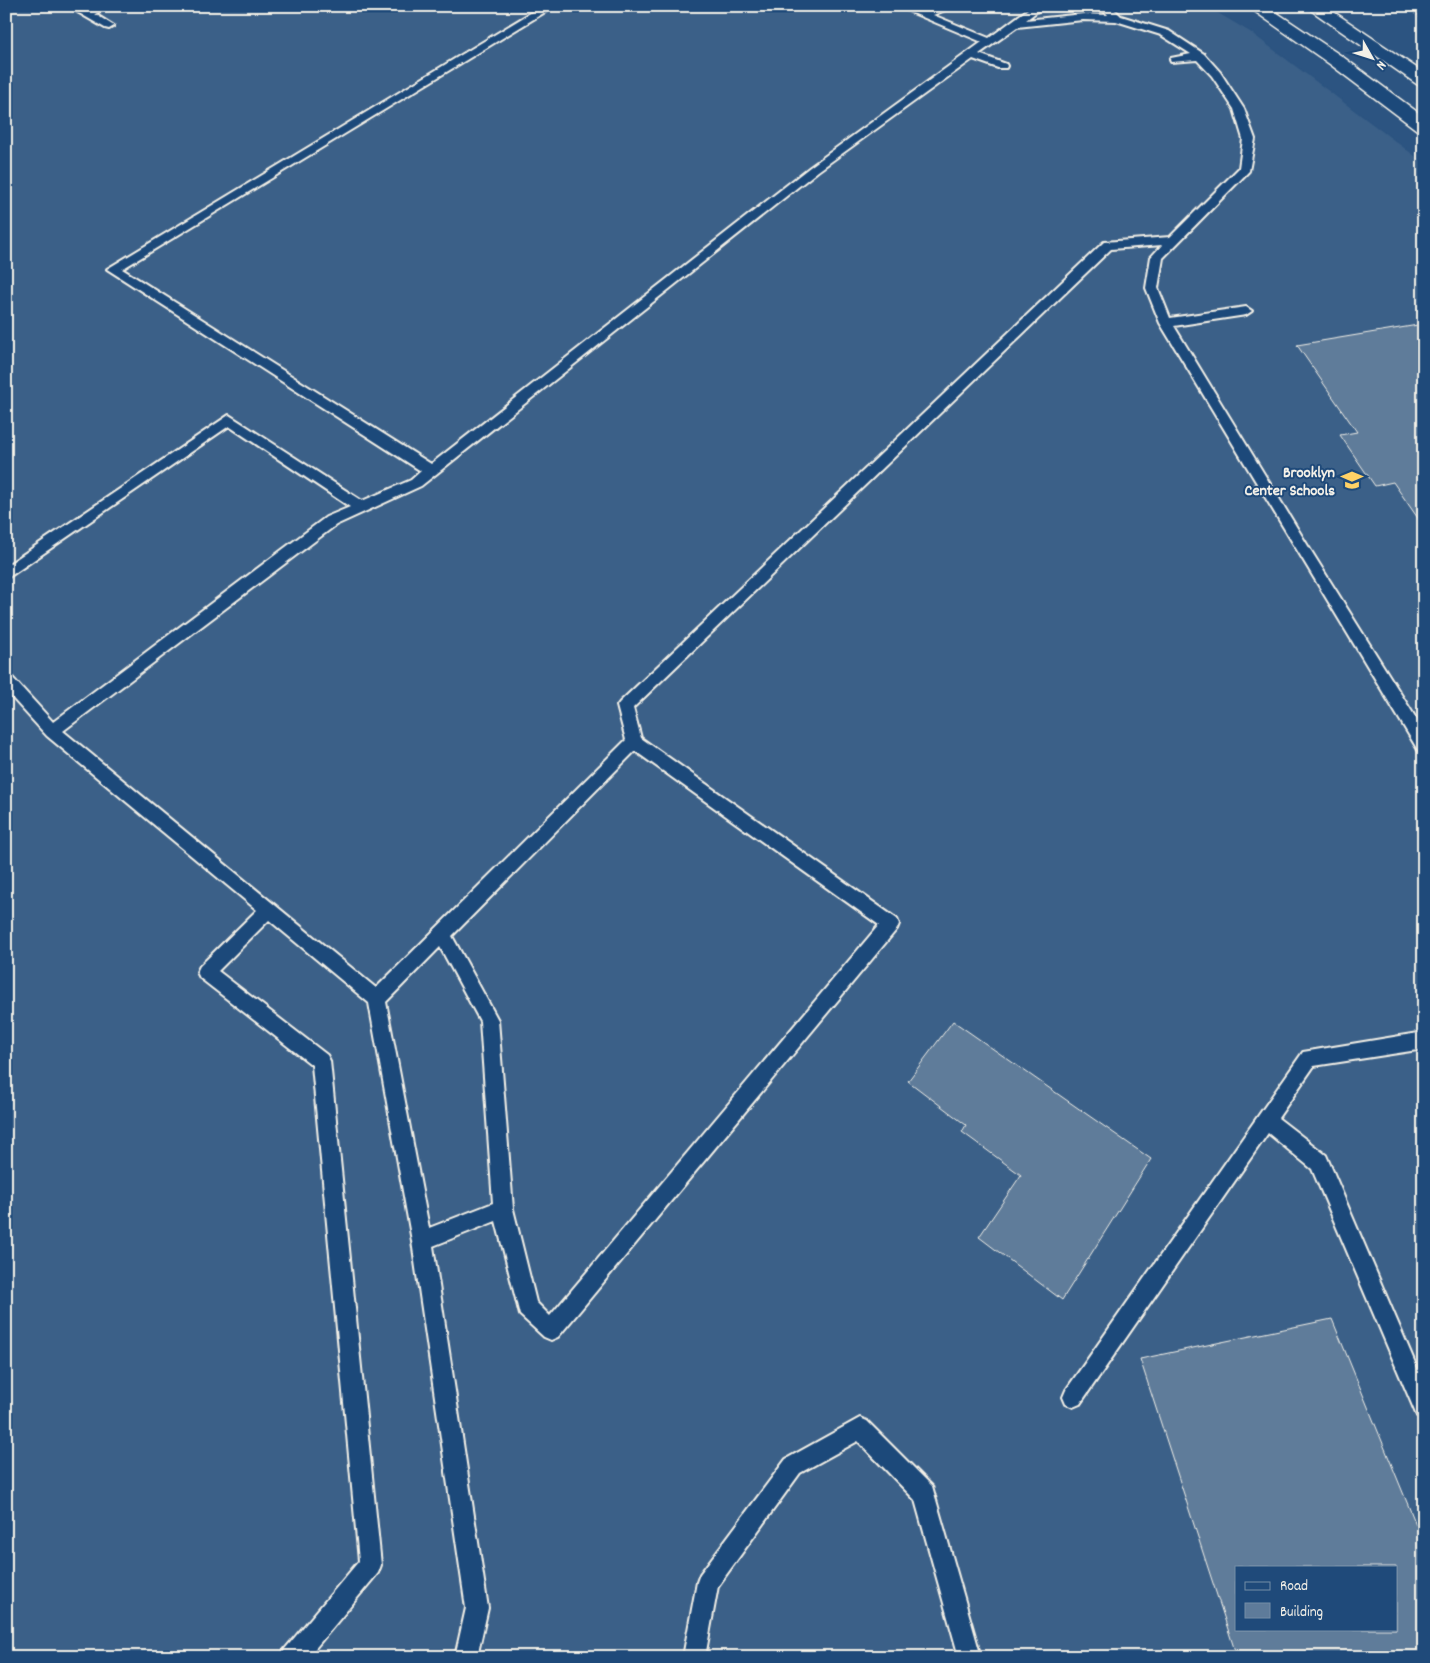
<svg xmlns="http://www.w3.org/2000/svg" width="1430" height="1663" viewBox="0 0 1430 1663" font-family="Dekko,sans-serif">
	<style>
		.built { fill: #3b6088; fill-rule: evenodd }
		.building { fill: #5e7b9a; stroke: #f4f1e8; fill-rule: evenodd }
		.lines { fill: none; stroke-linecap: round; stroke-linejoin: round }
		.service-casing { stroke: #f4f1e8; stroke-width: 4 }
		.tertiary-casing { stroke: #f4f1e8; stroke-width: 3 }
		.path { stroke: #f4f1e8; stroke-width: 2.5; stroke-dasharray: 0.5 2.5; stroke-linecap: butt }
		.service { fill: #1f4a7a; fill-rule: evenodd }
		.tertiary { fill: #1f4a7a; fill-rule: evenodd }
		.labels { text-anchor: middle; stroke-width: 4; stroke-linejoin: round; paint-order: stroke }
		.poi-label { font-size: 16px; font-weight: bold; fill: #f4f1e8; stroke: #1f4a7a; text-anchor: end }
	</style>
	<rect width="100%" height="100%" fill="#2c5481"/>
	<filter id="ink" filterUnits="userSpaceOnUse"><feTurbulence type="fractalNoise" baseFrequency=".02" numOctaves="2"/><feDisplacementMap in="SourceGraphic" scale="10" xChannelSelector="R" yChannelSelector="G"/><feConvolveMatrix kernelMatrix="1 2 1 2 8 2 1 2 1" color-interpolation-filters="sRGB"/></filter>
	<g filter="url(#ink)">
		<path class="built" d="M6,6h1200l44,26 174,131v1494h-1418zM1236,1567h160v62h-160z"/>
		<g class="building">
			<path d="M1424,324v203l-31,-45 -18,4 -35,-51 17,-3 -60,-87z"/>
			<path d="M953,1021l198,138 -89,141 -83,-63 42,-62 -59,-43 4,-7 -58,-44z"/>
			<path d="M1332,1319l92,225v111l-187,2 -97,-298zM1236,1567h160v62h-160z"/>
		</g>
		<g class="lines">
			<g class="service-casing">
				<g id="service">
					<path d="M67,6h13l7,4 8,-4h14l-14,8 19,12 -5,3 -4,-1z"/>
					<path d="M542,6h13l-433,263 309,195 379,-297 172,-125 -86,-36h14l14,6 16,-6h15l-22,9 56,23 43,-32h12l-18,14 57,-6 25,1 -8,-9h11l10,10 48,15 35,23 16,18 24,37 11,30 -6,32 -86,87 -5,30 12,30 76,-11 6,4 -6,4 -72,11 134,220 116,185v20l-6,-1 -258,-427 -14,-35 5,-31 11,-12 -51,4 -478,459 8,30 256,181 2,5 -2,5 -339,408 -7,3 -7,-3 -24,-22 -24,-94 -63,25 55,362 -11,49h-22l11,-49 -54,-367 -43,-238 -100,-83 -51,51 109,84 3,6 51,504 -3,8 -70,84h-26l3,-8 74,-88 -47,-496 -112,-87 -3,-6 3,-6 57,-56 -210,-174 -41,-45v-17l5,2 42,46 273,-205 24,-10 -121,-81 -223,153v-13l223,-151 133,86 49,-21 10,-9 -314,-202zM1083,20l33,1 45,14 30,19 -20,4 -1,2 1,2 26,-2 15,16 22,33 9,30 -4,29 -69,69 -66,5 -484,460 -3,4 9,34 -250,248 -313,-257 273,-206 85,-39 397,-315 155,-112 25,9h8l1,-2 -1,-2 -27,-10 38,-27zM635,751l244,174 -329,391 -14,-14 -23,-93 -15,-189 -46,-84zM440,947l40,74 13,182 -64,25 -43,-226z"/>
					<path d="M1424,1032v17l-110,17 -36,52 48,37 98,229v35l-7,-3 -105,-247 -44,-36 -188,271 -7,3 -7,-3 -3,-7 3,-7 237,-338z"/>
					<path d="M860,1418l7,3 65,65 49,171h-22l-44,-157 -57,-59 -58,32 -82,113 -13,71h-22l14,-75 3,-8 86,-115z"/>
				</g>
			</g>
			<g class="tertiary-casing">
				<g id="tertiary">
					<path d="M1247,6h20l76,51 81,60v14l-7,-1 -86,-65z"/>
					<path d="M1305,6h20l99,67v13l-6,-1z"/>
				</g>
			</g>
			<path class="path" d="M1405,6l19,14"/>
			<use href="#service" class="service"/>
			<use href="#tertiary" class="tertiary"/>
		</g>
	</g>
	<defs>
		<g id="school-bare" transform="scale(1.725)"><path d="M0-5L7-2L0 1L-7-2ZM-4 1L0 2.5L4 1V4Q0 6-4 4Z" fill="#ffd166" stroke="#1f4a7a" stroke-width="2.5" paint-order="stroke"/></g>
	</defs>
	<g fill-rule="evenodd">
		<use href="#school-bare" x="1352" y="480"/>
	</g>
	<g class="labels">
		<g class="poi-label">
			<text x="1335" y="477">Brooklyn<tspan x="1335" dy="18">Center Schools</tspan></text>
		</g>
	</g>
	<rect width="1430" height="1663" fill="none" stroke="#1f4a7a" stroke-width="25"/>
	<rect x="12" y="12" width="1405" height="1638" fill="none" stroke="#f4f1e8" stroke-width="2" filter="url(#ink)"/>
	<rect x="1235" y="1566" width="162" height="65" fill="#1f4a7a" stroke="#748da6"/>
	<rect x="1245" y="1582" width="25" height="8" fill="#1f4a7a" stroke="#748da6"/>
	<text x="1280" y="1590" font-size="15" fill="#f4f1e8">Road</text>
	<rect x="1245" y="1603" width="25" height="15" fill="#5e7b9a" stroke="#748da6"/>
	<text x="1280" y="1616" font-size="15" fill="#f4f1e8">Building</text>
	<g transform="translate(1372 58) rotate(129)" stroke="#1f4a7a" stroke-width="4" paint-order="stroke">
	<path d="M0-4L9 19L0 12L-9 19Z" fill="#f4f1e8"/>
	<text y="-8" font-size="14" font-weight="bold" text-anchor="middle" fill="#f4f1e8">N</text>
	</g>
</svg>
